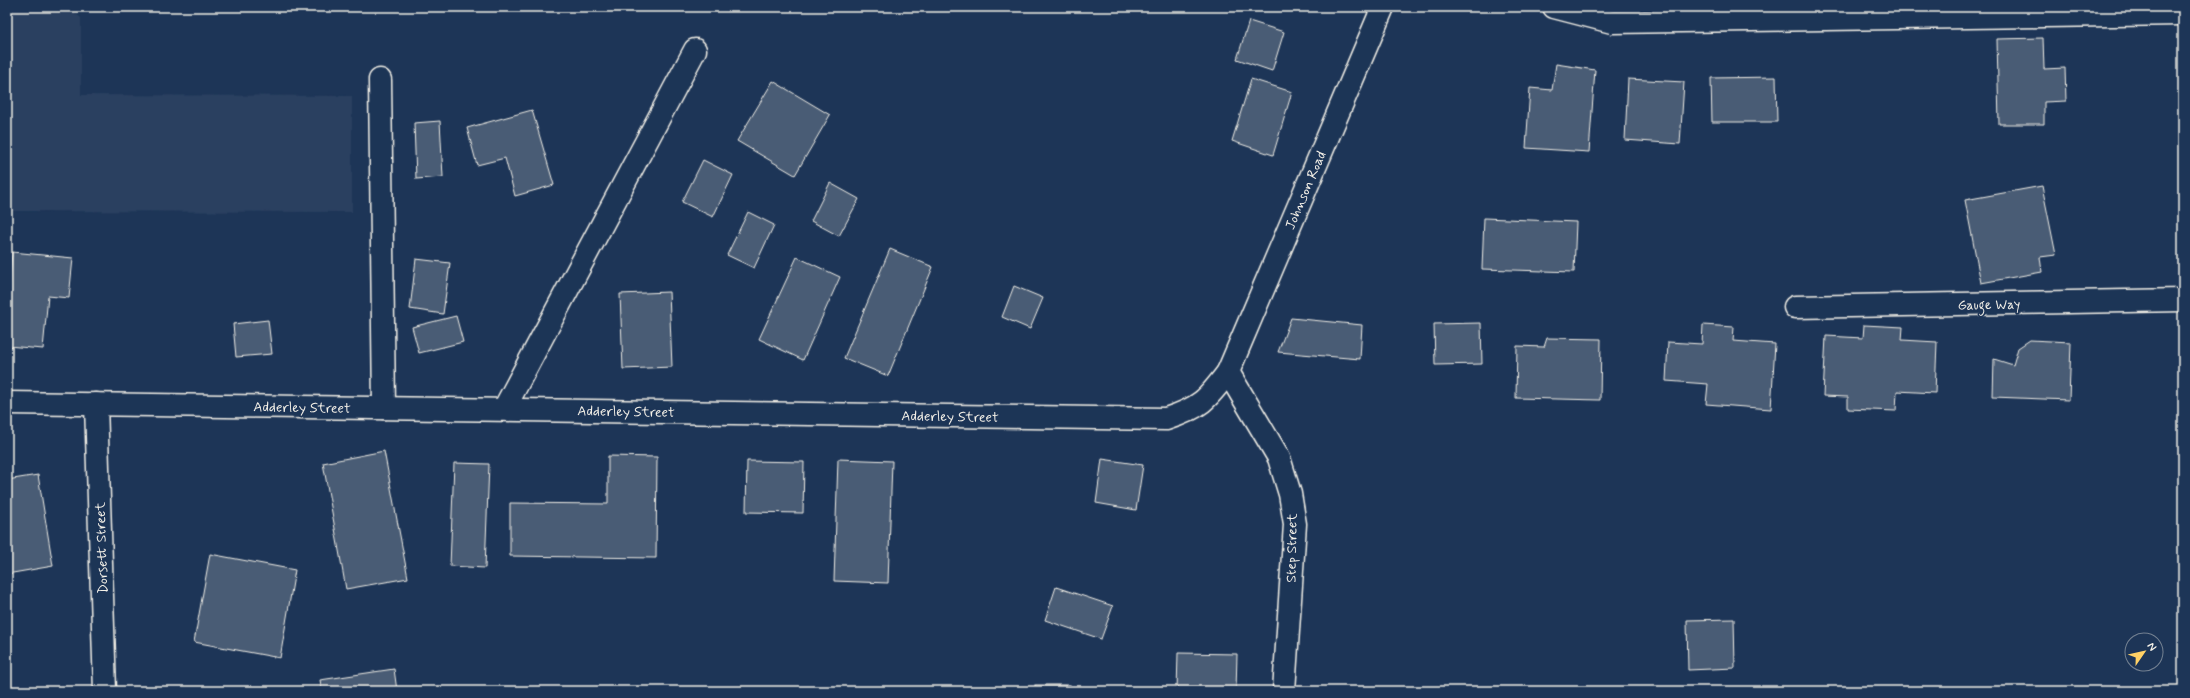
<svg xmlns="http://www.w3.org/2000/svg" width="2190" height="698" viewBox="0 0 2190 698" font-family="Mynerve,sans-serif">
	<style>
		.built { fill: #2a4060 }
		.building { fill: #485b74; stroke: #f4f1e8 }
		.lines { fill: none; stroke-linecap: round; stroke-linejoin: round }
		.minor-casing { stroke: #f4f1e8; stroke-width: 25 }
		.minor { stroke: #1d3557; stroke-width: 22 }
		.labels { text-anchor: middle; stroke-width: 3.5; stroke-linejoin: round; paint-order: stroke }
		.street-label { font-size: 14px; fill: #f4f1e8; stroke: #1d3557 }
	</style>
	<rect width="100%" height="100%" fill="#1d3557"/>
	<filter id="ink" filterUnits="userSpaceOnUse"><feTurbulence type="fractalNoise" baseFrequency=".025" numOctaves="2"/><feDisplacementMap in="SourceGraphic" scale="8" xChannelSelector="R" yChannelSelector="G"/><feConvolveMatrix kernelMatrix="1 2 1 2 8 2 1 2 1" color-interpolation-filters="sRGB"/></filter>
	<g filter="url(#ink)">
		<path class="built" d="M7,7h60l14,11v77l271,1v116l-345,-1z"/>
		<g class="building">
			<path d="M1249,21l35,11 -12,39 -35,-12z"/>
			<path d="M2043,38l1,31 21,-1 1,33 -22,1v22h-45l-2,-85z"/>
			<path d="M1556,64l39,6 -6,82 -63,-4 4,-60 22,2z"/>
			<path d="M1776,77l1,45h-65l-1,-44z"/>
			<path d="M1251,79l41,13 -19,63 -41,-14z"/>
			<path d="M1628,79l56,3 -4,62 -55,-4z"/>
			<path d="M773,81l57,34 -35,60 -58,-34z"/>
			<path d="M532,110l22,75 -39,11 -10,-38 -28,7 -10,-37z"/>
			<path d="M440,121l3,56 -27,2 -2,-56z"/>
			<path d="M703,160l30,15 -20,42 -31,-15z"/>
			<path d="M830,183l29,16 -20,37 -28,-15z"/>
			<path d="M2042,186l14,69 -16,2 2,15 -61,11 -16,-83z"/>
			<path d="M748,212l26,13 -20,43 -27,-13z"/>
			<path d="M1484,218l92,4 -2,50 -92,-3z"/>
			<path d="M890,249l43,18 -45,109 -44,-18z"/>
			<path d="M12,252l61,6 -4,40 -21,-2 -5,53 -36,-3v-27z"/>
			<path d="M797,257l43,20 -37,83 -44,-21z"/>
			<path d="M416,259l34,4 -7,51 -33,-5z"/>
			<path d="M1014,286l29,12 -13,31 -28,-12z"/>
			<path d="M669,292l3,75 -49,2 -3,-75z"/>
			<path d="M456,316l7,26 -44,11 -7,-26z"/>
			<path d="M1291,318l71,7 -2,34 -82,-7z"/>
			<path d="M268,320l4,34 -36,3 -3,-33z"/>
			<path d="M1481,323l1,41 -47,1 -1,-41z"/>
			<path d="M1703,325l31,2 -1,14 42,3 -4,65 -65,-5 2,-20 -42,-3 2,-39 34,2z"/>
			<path d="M1864,325l39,2 -1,13 35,2 -2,51 -38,-2 -1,20 -48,-2v-12l-25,-1 3,-60 37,2z"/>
			<path d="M1547,338l54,1 -1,61 -84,-2 1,-52 27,1z"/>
			<path d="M2030,340l41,2 -2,58 -76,-3 1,-38 19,6 5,-17z"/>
			<path d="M384,451l24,127 -62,11 -23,-126z"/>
			<path d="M608,456l49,1 -1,101 -146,-2v-53l98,1z"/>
			<path d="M838,459l54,2 -4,122 -54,-2z"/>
			<path d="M1102,459l41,6 -7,45 -40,-7z"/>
			<path d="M747,461l57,1 -1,51 -57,-1z"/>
			<path d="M454,463l35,1 -4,104 -35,-2z"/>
			<path d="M38,475l15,91 -46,8v-94z"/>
			<path d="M210,554l85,16 -15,88 -86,-16z"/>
			<path d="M1056,587l57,19 -12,33 -56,-19z"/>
			<path d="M1734,619l1,49 -47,2 -1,-50z"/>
			<path d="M1178,653l59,1 -1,37h-59z"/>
			<path d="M394,669l3,22h-75l-2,-11z"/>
			<rect x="1035" y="685" width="35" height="6"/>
		</g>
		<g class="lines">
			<g class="minor-casing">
				<g id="minor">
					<path d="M1554,7l58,15 571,-8"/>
					<path d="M380,80l4,328"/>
					<path d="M1795,307l388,-7"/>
					<path d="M1228,372l51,86 11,36 5,30 -11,167"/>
					<path d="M7,403l1159,16c34,-11 41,-19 62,-47l155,-365"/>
					<path d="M96,404l9,287"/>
					<path d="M504,409l191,-359"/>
				</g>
			</g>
			<use href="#minor" class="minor"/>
		</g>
	</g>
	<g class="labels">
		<g class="street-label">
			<text transform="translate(1305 190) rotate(-67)" y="5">Johnson Road</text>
			<text transform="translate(1989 304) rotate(-1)" y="5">Gauge Way</text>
			<text transform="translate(302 407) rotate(1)" y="5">Adderley Street</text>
			<text transform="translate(626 411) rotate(1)" y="5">Adderley Street</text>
			<text transform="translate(950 416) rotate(1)" y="5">Adderley Street</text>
			<text transform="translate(101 548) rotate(-92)" y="5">Dorsett Street</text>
			<text transform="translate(1291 548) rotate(-89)" y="5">Step Street</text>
		</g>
	</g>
	<rect width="2190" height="698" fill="none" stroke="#1d3557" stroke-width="24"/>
	<rect x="12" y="12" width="2166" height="674" fill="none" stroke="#f4f1e8" stroke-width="1.5" filter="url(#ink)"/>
	<g transform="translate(2144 652) rotate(56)"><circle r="19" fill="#1d3557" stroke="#738091"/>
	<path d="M0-3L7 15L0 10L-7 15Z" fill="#ffd166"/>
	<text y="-6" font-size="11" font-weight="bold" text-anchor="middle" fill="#f4f1e8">N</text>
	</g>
</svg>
